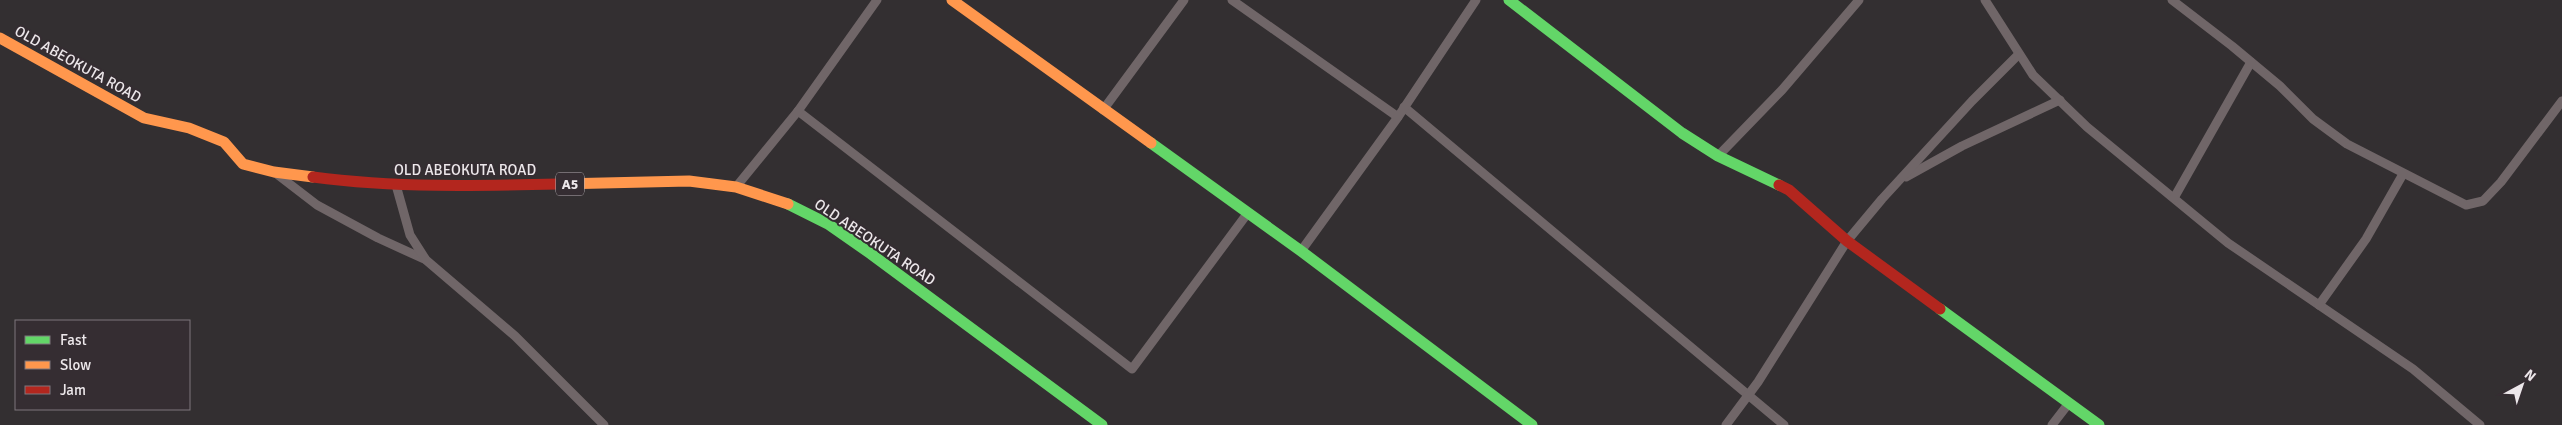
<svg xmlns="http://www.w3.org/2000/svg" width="2562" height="425" viewBox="0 0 2562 425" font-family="Signika,sans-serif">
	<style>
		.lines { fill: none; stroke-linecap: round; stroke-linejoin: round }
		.street { stroke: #706668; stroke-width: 9 }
		.fast { stroke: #63d668; stroke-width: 11 }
		.slow { stroke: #ff974d; stroke-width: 11 }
		.jam { stroke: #b3261e; stroke-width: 11 }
		.labels { text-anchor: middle; stroke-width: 4; stroke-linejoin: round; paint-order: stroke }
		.shield { fill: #352d32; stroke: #b5afb3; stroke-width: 1 }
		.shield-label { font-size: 14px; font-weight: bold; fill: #ece7ea }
		.street-label { font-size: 15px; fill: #ece7ea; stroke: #352d32 }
	</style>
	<rect width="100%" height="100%" fill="#332f31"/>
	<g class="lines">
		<g class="street">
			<path d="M1232,0l166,117"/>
			<path d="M1985,0l48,75 54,52 141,116 185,126 67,56"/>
			<path d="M2172,0l60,46 48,40 33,33 34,25 119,61 17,-4 18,-19 61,-81"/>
			<path d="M1404,107l380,318"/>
			<path d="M1103,110l81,-110"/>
			<path d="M798,111l334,258 115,-155"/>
			<path d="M1718,156l64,-66 77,-90"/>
			<path d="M278,175l39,30 61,33 46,21"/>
			<path d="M1906,177l56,-31 98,-46"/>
			<path d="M396,185l14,50 16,25 89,76 89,89"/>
			<path d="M736,187l62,-76 79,-111"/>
			<path d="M2174,198l77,-136"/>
			<path d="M1301,251l97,-134 78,-117"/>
			<path d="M2319,305l47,-66 37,-65"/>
			<path d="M1726,425l32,-43 89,-141 35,-42 90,-98 47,-47"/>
			<path d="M2052,425l17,-22"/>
		</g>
		<g class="fast">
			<path d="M1509,0l173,133 36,23 61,29"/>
			<path d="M1151,143l150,108 231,174"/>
			<path d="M788,204l40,20 43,30 231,171"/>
			<path d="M1940,309l159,116"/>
		</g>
		<g class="slow">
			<path d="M952,0l199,143"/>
			<path d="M0,38l144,80 45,10 35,14 19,22 31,8 39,5"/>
			<path d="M560,184l129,-3 47,6 52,17"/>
		</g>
		<g class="jam">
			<path d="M313,177c83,11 164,9 247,7"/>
			<path d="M1779,185l10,5 58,51 93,68"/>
		</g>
	</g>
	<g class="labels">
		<rect class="shield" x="556" y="172.5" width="28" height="23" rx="4"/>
		<g class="shield-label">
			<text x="570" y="189">A5</text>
		</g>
		<g class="street-label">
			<text transform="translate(78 64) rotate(29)" y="5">OLD ABEOKUTA ROAD</text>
			<text x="465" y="175">OLD ABEOKUTA ROAD</text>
			<text transform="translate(875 242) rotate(34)" y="5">OLD ABEOKUTA ROAD</text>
		</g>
	</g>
	<rect x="15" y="320" width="175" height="90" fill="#352d32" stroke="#7e777c"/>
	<rect x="25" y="336" width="25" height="8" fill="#63d668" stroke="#7e777c"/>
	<text x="60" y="345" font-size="15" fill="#ece7ea">Fast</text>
	<rect x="25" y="361" width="25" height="8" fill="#ff974d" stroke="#7e777c"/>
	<text x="60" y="370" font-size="15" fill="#ece7ea">Slow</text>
	<rect x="25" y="386" width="25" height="8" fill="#b3261e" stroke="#7e777c"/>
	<text x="60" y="395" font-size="15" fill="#ece7ea">Jam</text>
	<g transform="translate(2522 385) rotate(40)" stroke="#352d32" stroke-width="4" paint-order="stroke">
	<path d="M0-4L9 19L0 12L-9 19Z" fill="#ece7ea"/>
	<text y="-8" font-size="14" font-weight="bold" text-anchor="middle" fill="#ece7ea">N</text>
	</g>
</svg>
